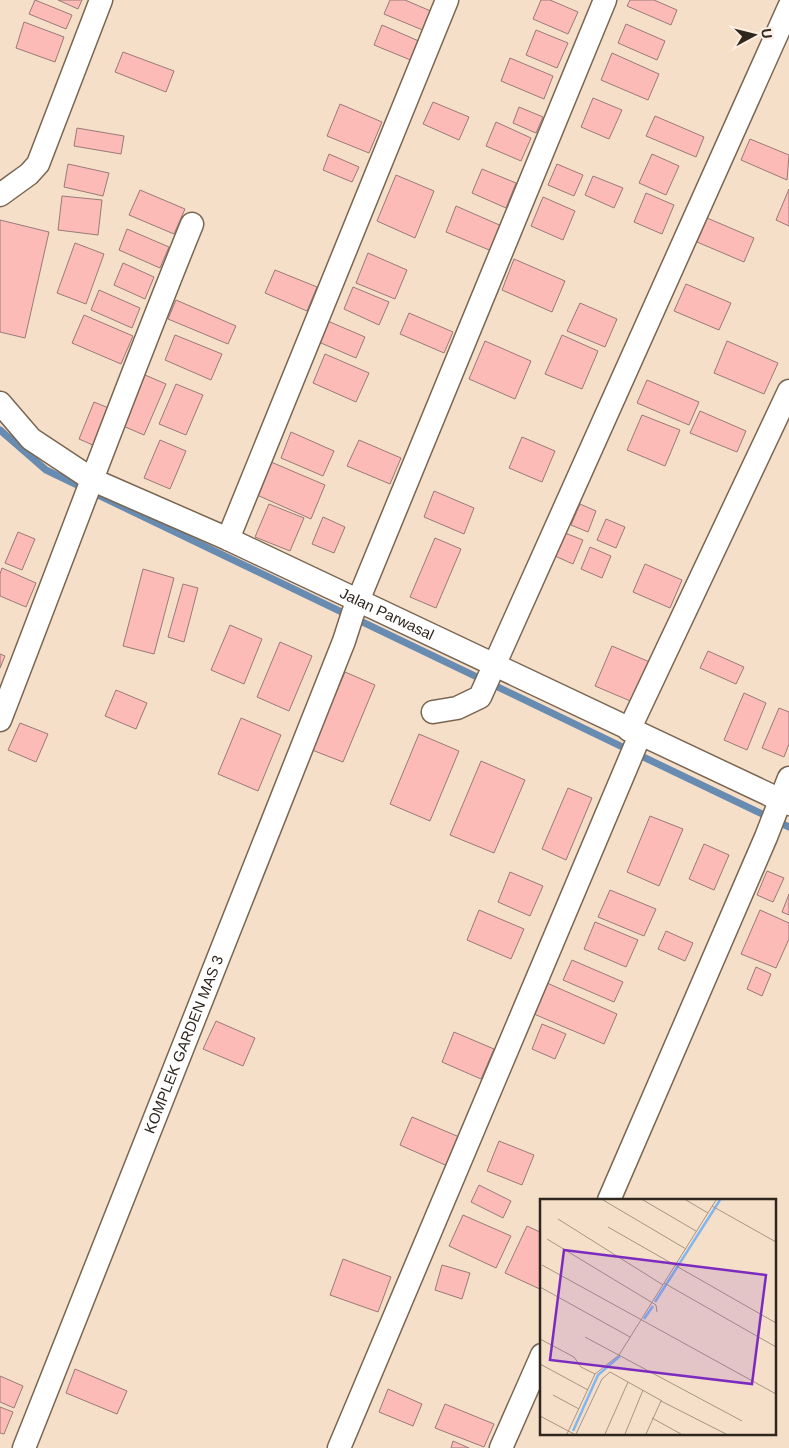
<svg xmlns="http://www.w3.org/2000/svg" width="789" height="1448" viewBox="0 0 789 1448" font-family="Arial,sans-serif">
	<style>
		.lines { fill: none; stroke-linecap: round; stroke-linejoin: round }
		.stream { stroke: #688bb2; stroke-width: 7 }
		.building { fill: #fcbbb7; stroke: #997a78 }
		.minor-casing { stroke: #796652; stroke-width: 25 }
		.minor { stroke: #fff; stroke-width: 22 }
		.labels { text-anchor: middle; stroke-width: 4; stroke-linejoin: round; paint-order: stroke }
		.street-label { font-size: 15px; fill: #2f261e; stroke: #fceee1 }
		.inset-river { fill: none; stroke: #81b6f1; stroke-width: 2.5 }
		.inset-road { fill: none; stroke: #a69585; stroke-width: 1 }
		.view { fill: #7b2cbf; fill-opacity: 0.15; stroke: #7b2cbf; stroke-width: 2.5 }
		.inset-edge { fill: none; stroke: #2f261e; stroke-width: 2.5 }
	</style>
	<rect width="100%" height="100%" fill="#f6dfc9"/>
	<g class="lines">
		<path class="stream" d="M0,430l46,40 743,357"/>
	</g>
	<g class="building">
		<path d="M35,0l37,15 -6,14 -37,-15z"/>
		<path d="M58,0h24l-4,9z"/>
		<path d="M390,0h15l28,12 -8,19 -41,-17z"/>
		<path d="M541,0h9l28,12 -10,22 -35,-15z"/>
		<path d="M630,0h24l23,10 -6,15 -44,-19z"/>
		<path d="M24,22l40,15 -9,25 -39,-14z"/>
		<path d="M626,24l39,17 -8,19 -39,-17z"/>
		<path d="M382,25l39,17 -8,19 -39,-16z"/>
		<path d="M536,30l32,13 -11,25 -31,-13z"/>
		<path d="M123,52l51,19 -8,21 -51,-20z"/>
		<path d="M612,53l47,21 -11,26 -47,-20z"/>
		<path d="M510,58l43,18 -9,23 -43,-18z"/>
		<path d="M593,98l29,12 -13,29 -28,-12z"/>
		<path d="M433,102l36,15 -10,23 -36,-16z"/>
		<path d="M340,104l42,18 -13,31 -42,-17z"/>
		<path d="M519,107l24,10 -7,16 -23,-10z"/>
		<path d="M655,116l49,21 -8,20 -50,-21z"/>
		<path d="M496,122l35,16 -10,23 -35,-15z"/>
		<path d="M77,128l47,8 -3,18 -47,-8z"/>
		<path d="M750,139l39,16 -2,25 -46,-20z"/>
		<path d="M329,154l30,13 -7,15 -29,-12z"/>
		<path d="M652,154l27,12 -13,29 -27,-12z"/>
		<path d="M68,164l41,9 -6,23 -39,-9z"/>
		<path d="M557,164l26,11 -9,21 -26,-11z"/>
		<path d="M482,169l34,14 -10,25 -34,-15z"/>
		<path d="M396,175l38,16 -19,47 -38,-17z"/>
		<path d="M593,176l30,12 -9,20 -29,-13z"/>
		<path d="M789,189v37l-13,-6z"/>
		<path d="M140,190l45,19 -11,25 -45,-19z"/>
		<path d="M646,193l28,12 -12,29 -28,-12z"/>
		<path d="M62,196l40,4 -4,35 -40,-5z"/>
		<path d="M543,197l32,14 -12,29 -32,-14z"/>
		<path d="M456,206l48,21 -10,25 -48,-20z"/>
		<path d="M707,218l47,20 -10,24 -47,-20z"/>
		<path d="M0,220l49,12 -24,106 -25,-6z"/>
		<path d="M127,229l42,18 -9,21 -41,-18z"/>
		<path d="M75,243l29,11 -18,50 -29,-11z"/>
		<path d="M368,253l39,17 -12,29 -39,-16z"/>
		<path d="M514,259l51,22 -13,31 -50,-22z"/>
		<path d="M123,263l31,14 -9,22 -31,-14z"/>
		<path d="M275,270l42,17 -10,24 -42,-18z"/>
		<path d="M686,284l45,19 -12,27 -45,-19z"/>
		<path d="M353,287l36,15 -10,23 -35,-16z"/>
		<path d="M99,290l41,18 -8,20 -41,-18z"/>
		<path d="M176,300l60,26 -8,18 -60,-25z"/>
		<path d="M580,303l37,16 -12,28 -38,-16z"/>
		<path d="M409,313l44,19 -9,21 -44,-19z"/>
		<path d="M84,315l49,21 -12,28 -49,-21z"/>
		<path d="M323,319l42,18 -9,21 -42,-18z"/>
		<path d="M175,335l47,19 -11,26 -46,-20z"/>
		<path d="M562,335l36,16 -16,38 -37,-15z"/>
		<path d="M485,341l46,20 -16,38 -46,-20z"/>
		<path d="M727,341l51,22 -14,31 -50,-21z"/>
		<path d="M325,354l44,19 -13,29 -43,-19z"/>
		<path d="M145,375l21,9 -22,51 -21,-9z"/>
		<path d="M647,380l52,22 -10,23 -52,-22z"/>
		<path d="M176,384l27,11 -17,40 -27,-11z"/>
		<path d="M94,402l17,7 -16,37 -16,-7z"/>
		<path d="M700,411l46,20 -9,21 -47,-19z"/>
		<path d="M642,415l38,15 -15,36 -38,-16z"/>
		<path d="M291,432l43,19 -11,25 -42,-18z"/>
		<path d="M522,437l33,14 -13,31 -33,-14z"/>
		<path d="M160,440l26,11 -16,38 -26,-11z"/>
		<path d="M359,440l42,18 -11,26 -43,-18z"/>
		<path d="M271,462l54,23 -14,34 -54,-24z"/>
		<path d="M434,491l40,17 -10,26 -40,-17z"/>
		<path d="M269,504l35,14 -14,33 -35,-14z"/>
		<path d="M580,504l16,7 -8,21 -17,-7z"/>
		<path d="M323,517l22,10 -11,26 -22,-9z"/>
		<path d="M606,519l19,8 -9,21 -19,-8z"/>
		<path d="M18,532l17,7 -13,31 -17,-7z"/>
		<path d="M565,533l18,7 -10,24 -18,-8z"/>
		<path d="M435,538l26,11 -25,59 -26,-11z"/>
		<path d="M590,547l21,9 -9,22 -21,-9z"/>
		<path d="M645,564l37,16 -12,28 -37,-16z"/>
		<path d="M2,568l34,15 -10,24 -26,-11v-22z"/>
		<path d="M143,569l31,9 -20,76 -31,-8z"/>
		<path d="M183,584l15,4 -14,54 -16,-5z"/>
		<path d="M230,625l32,14 -18,45 -33,-14z"/>
		<path d="M280,642l32,14 -23,55 -32,-14z"/>
		<path d="M612,646l40,17 -17,40 -40,-17z"/>
		<path d="M708,651l36,16 -8,17 -36,-16z"/>
		<path d="M0,654l5,2 -5,12z"/>
		<path d="M345,672l30,13 -32,77 -31,-12z"/>
		<path d="M116,690l31,13 -11,26 -31,-13z"/>
		<path d="M744,693l22,10 -19,47 -23,-10z"/>
		<path d="M779,708l10,4v32l-5,13 -22,-9z"/>
		<path d="M241,718l40,17 -23,56 -40,-17z"/>
		<path d="M20,723l28,11 -12,28 -28,-12z"/>
		<path d="M419,734l40,17 -29,70 -40,-17z"/>
		<path d="M481,761l44,19 -31,73 -44,-18z"/>
		<path d="M568,788l24,10 -26,62 -24,-11z"/>
		<path d="M650,816l33,13 -24,57 -32,-14z"/>
		<path d="M704,844l25,11 -15,35 -25,-11z"/>
		<path d="M767,871l17,7 -11,24 -16,-7z"/>
		<path d="M510,872l33,14 -13,30 -32,-14z"/>
		<path d="M610,890l46,19 -12,27 -46,-19z"/>
		<path d="M789,894v21l-7,-3z"/>
		<path d="M479,910l45,19 -13,30 -44,-19z"/>
		<path d="M760,910l29,13v16l-13,29 -35,-14z"/>
		<path d="M595,922l43,18 -12,27 -42,-18z"/>
		<path d="M666,931l27,12 -8,18 -27,-12z"/>
		<path d="M572,960l51,22 -9,20 -51,-22z"/>
		<path d="M756,967l15,7 -9,22 -15,-7z"/>
		<path d="M547,983l70,31 -13,30 -70,-30z"/>
		<path d="M216,1021l39,17 -12,28 -40,-17z"/>
		<path d="M542,1024l24,10 -11,25 -23,-10z"/>
		<path d="M454,1032l40,17 -13,30 -39,-17z"/>
		<path d="M412,1117l52,22 -12,29 -52,-23z"/>
		<path d="M499,1141l35,14 -12,30 -35,-14z"/>
		<path d="M479,1185l32,16 -8,17 -32,-16z"/>
		<path d="M463,1215l48,21 -15,32 -47,-22z"/>
		<path d="M527,1226l15,7v57l-37,-17z"/>
		<path d="M343,1259l48,18 -13,35 -48,-17z"/>
		<path d="M442,1265l28,8 -8,26 -27,-9z"/>
		<path d="M75,1369l52,22 -10,23 -51,-21z"/>
		<path d="M0,1376l23,10 -9,22 -14,-6z"/>
		<path d="M388,1389l34,15 -9,22 -34,-14z"/>
		<path d="M445,1404l49,20 -10,23 -49,-19z"/>
		<path d="M0,1407l13,5 -9,22 -4,-1z"/>
		<path d="M453,1441l16,7h-18z"/>
	</g>
	<g class="lines">
		<g class="minor-casing">
			<g id="minor">
				<path d="M0,195l29,-21 9,-10 63,-164"/>
				<path id="s1" d="M0,403l31,36 62,41 135,59 561,265"/>
				<path d="M228,539l219,-539"/>
				<path d="M433,712l24,-4 23,-11 309,-690"/>
				<path d="M0,720c64,-165 125,-331 192,-496"/>
				<path d="M629,730l160,-339"/>
				<path d="M609,1200l157,-363 23,-59"/>
				<path id="s2" d="M24,1448l320,-807 9,-28 252,-613"/>
				<path d="M339,1448l301,-713"/>
				<path d="M501,1448l41,-93"/>
			</g>
		</g>
		<use href="#minor" class="minor"/>
	</g>
	<g class="labels">
		<g class="street-label">
			<text dy="5" stroke="none"><textPath href="#s1" startOffset="445">Jalan Parwasal</textPath></text>
			<text dy="5" stroke="none"><textPath href="#s2" startOffset="434">KOMPLEK GARDEN MAS 3</textPath></text>
		</g>
	</g>
	<g transform="translate(540 1199)">
		<rect width="236" height="236" fill="#f6dfc9"/>
		<path class="inset-river" d="M115,103l65,-102M104,120l9,-13M33,232l25,-56 22,-19"/>
		<path class="inset-road" d="M63,1l83,49M103,1l53,31M146,1l22,13M172,7l64,36M18,20l105,66M68,28l168,96M7,40l109,66 1,7M2,66l234,129M124,84l112,64M0,88l90,50M45,138l157,84M0,140l34,18 7,10 14,7M0,165l48,26M70,173l52,29M13,196l26,14M0,217l34,18M112,219l29,16M27,235l28,-60 24,-19 97,-155M36,235l26,-55 8,-7M65,235l23,-52M85,235l18,-44M106,235l15,-33 65,33"/>
		<path class="view" d="M24,51l202,25 -14,109 -202,-24z"/>
		<rect width="236" height="236" class="inset-edge"/>
	</g>
	<g transform="translate(754 35) rotate(83)" stroke="#fceee1" stroke-width="4" paint-order="stroke">
	<path d="M0-4L9 19L0 12L-9 19Z" fill="#2f261e"/>
	<text y="-8" font-size="14" font-weight="bold" text-anchor="middle" fill="#2f261e">U</text>
	</g>
</svg>
